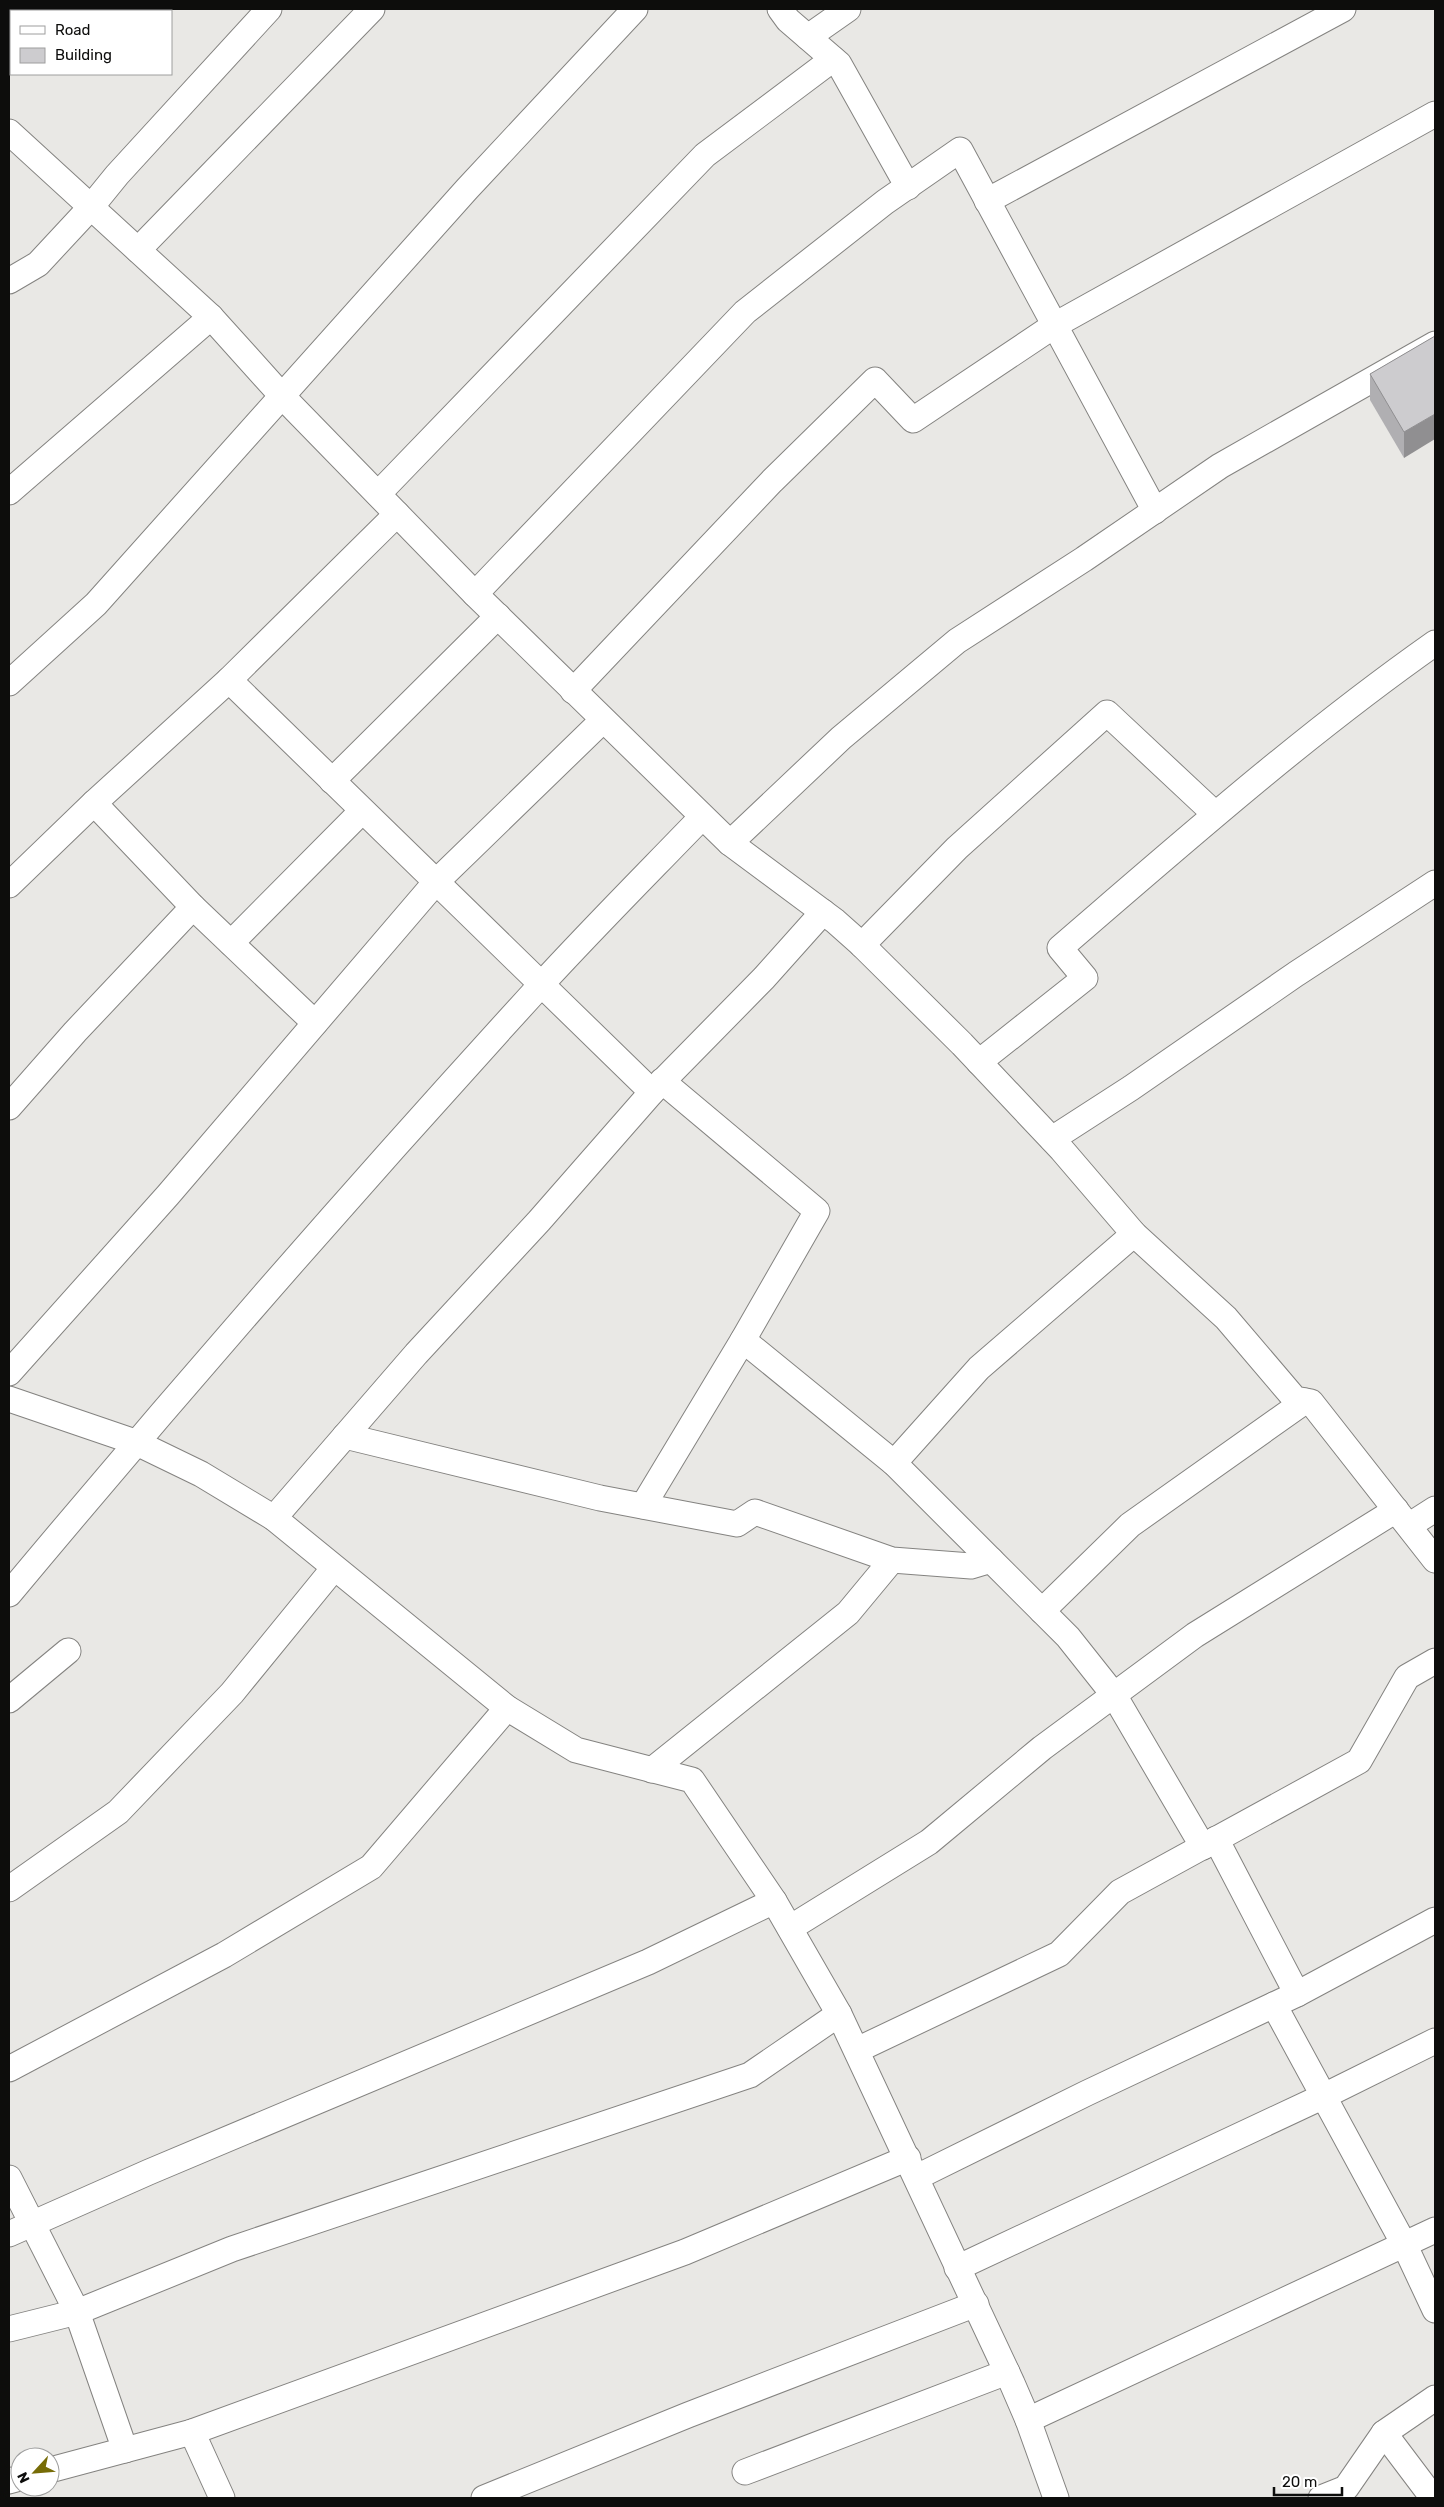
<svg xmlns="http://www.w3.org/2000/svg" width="1444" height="2507" viewBox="0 0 1444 2507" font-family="Rubik,sans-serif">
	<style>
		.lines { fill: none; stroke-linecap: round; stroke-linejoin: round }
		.street-casing { stroke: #848380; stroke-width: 27 }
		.street { stroke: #fff; stroke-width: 25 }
		.wall { fill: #b0afb2 }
		.shaded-wall { fill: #908f91 }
		.building { fill: #cdcccf; stroke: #908f91 }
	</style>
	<rect width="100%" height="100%" fill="#e9e8e5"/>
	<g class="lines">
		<g class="street-casing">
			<g id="street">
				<path d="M780,9l8,11 51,44 69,123"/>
				<path d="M808,37l40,-28"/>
				<path d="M9,132l202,185 72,80 192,197 255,249 105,78 27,24 100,99 100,106 72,84 92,84 69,81 16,3 124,158"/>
				<path d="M987,201l356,-192"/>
				<path d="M138,250l234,-241"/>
				<path d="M9,281l29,-17 53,-57 26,-32 152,-166"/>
				<path d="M9,492l202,-175"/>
				<path d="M378,494l327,-339 128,-96"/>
				<path d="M475,594l270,-282 140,-110 75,-52 195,361"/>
				<path d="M229,680l423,412"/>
				<path d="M9,683l87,-79 371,-415 168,-180"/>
				<path d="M573,691l199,-210 103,-101 38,40 142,-95 380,-211"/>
				<path d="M332,781l166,-165"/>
				<path d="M94,803l99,104 122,116"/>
				<path d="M730,843l111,-105 116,-97 127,-82 136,-93 215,-122"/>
				<path d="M9,885l85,-82 135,-123 168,-166"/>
				<path d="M231,943l131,-132"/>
				<path d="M862,945l95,-97 150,-135 108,101"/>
				<path d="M979,1062l106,-84 -25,-30c122,-105 243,-212 375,-305"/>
				<path d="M9,1107l66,-75 118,-125"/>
				<path d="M1052,1139l79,-51 165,-114 139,-91"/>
				<path d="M743,1340l151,123 97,97"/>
				<path d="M9,1373l159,-178 267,-312 168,-163"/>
				<path d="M9,1399l126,43 66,32 73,44 233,190 69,42 116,30 82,121 65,113 173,369 16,37 28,78"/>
				<path d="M345,1436l255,62 137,26 18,-12 137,48 79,6 20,-6 77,77 46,58 89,152"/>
				<path d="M894,1463l85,-95 155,-134"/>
				<path d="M643,1506l100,-166 74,-129 -155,-130"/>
				<path d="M274,1518l142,-164 123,-133 113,-129 112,-114 59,-66"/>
				<path d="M1410,1525l25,-16"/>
				<path d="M9,1594c172,-206 349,-409 530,-607 53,-58 109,-114 163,-170"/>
				<path d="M1042,1611l88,-86 175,-124"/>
				<path d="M9,1700l59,-49"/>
				<path d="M652,1770l196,-157 44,-53"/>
				<path d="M1216,1839l81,155"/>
				<path d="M9,1889l109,-77 114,-119 102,-125"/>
				<path d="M790,1928l139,-86 113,-94 153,-113 201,-125"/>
				<path d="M1274,2005l131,241 30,64"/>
				<path d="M857,2050l202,-96 61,-62 239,-131 48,-84 28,-16"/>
				<path d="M9,2069l215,-114 147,-88 136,-159"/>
				<path d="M917,2177l170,-84 210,-99 138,-74"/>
				<path d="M9,2178l68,134 48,138"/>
				<path d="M9,2234l140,-62 499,-210 126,-61"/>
				<path d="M957,2268l367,-172 111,-55"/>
				<path d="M9,2329l68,-17 155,-63 518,-174 89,-61"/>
				<path d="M1028,2420l407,-190"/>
				<path d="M192,2432l30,66"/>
				<path d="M1384,2433l49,65"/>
				<path d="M50,2470l142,-38 493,-180 223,-94"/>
				<path d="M745,2472l262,-100"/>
				<path d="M9,2481l11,-3"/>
				<path d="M484,2498l204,-83 288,-111"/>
				<path d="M1321,2498l25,-10 38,-55 51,-35"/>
			</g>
		</g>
		<use href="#street" class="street"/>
	</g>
	<path class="wall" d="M1435,336l-31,122 -34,-58v-26z"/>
	<path class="shaded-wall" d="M1435,414v25l-31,19v-26z"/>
	<path class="building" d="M1435,336v78l-31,18 -34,-58z"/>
	<rect width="1444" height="2507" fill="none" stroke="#0d0d0c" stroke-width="20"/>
	<rect x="10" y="10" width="162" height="65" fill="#ffffff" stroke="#9e9e9e"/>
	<rect x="20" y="26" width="25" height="8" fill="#ffffff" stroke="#9e9e9e"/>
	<text x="55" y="35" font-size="15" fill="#0d0d0c">Road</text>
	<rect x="20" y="48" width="25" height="15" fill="#cdcccf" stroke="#9e9e9e"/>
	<text x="55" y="60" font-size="15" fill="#0d0d0c">Building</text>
	<g transform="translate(35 2472) rotate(244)"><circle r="24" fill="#ffffff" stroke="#9e9e9e"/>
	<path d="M0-4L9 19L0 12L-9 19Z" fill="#776c07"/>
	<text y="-8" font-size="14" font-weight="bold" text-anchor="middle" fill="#0d0d0c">N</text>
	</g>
	<path d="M1274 2487v8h68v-8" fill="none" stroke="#0d0d0c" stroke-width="2.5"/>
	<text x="1282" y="2487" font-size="15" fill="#0d0d0c" stroke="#ffffff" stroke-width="4" paint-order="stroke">20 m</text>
</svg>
